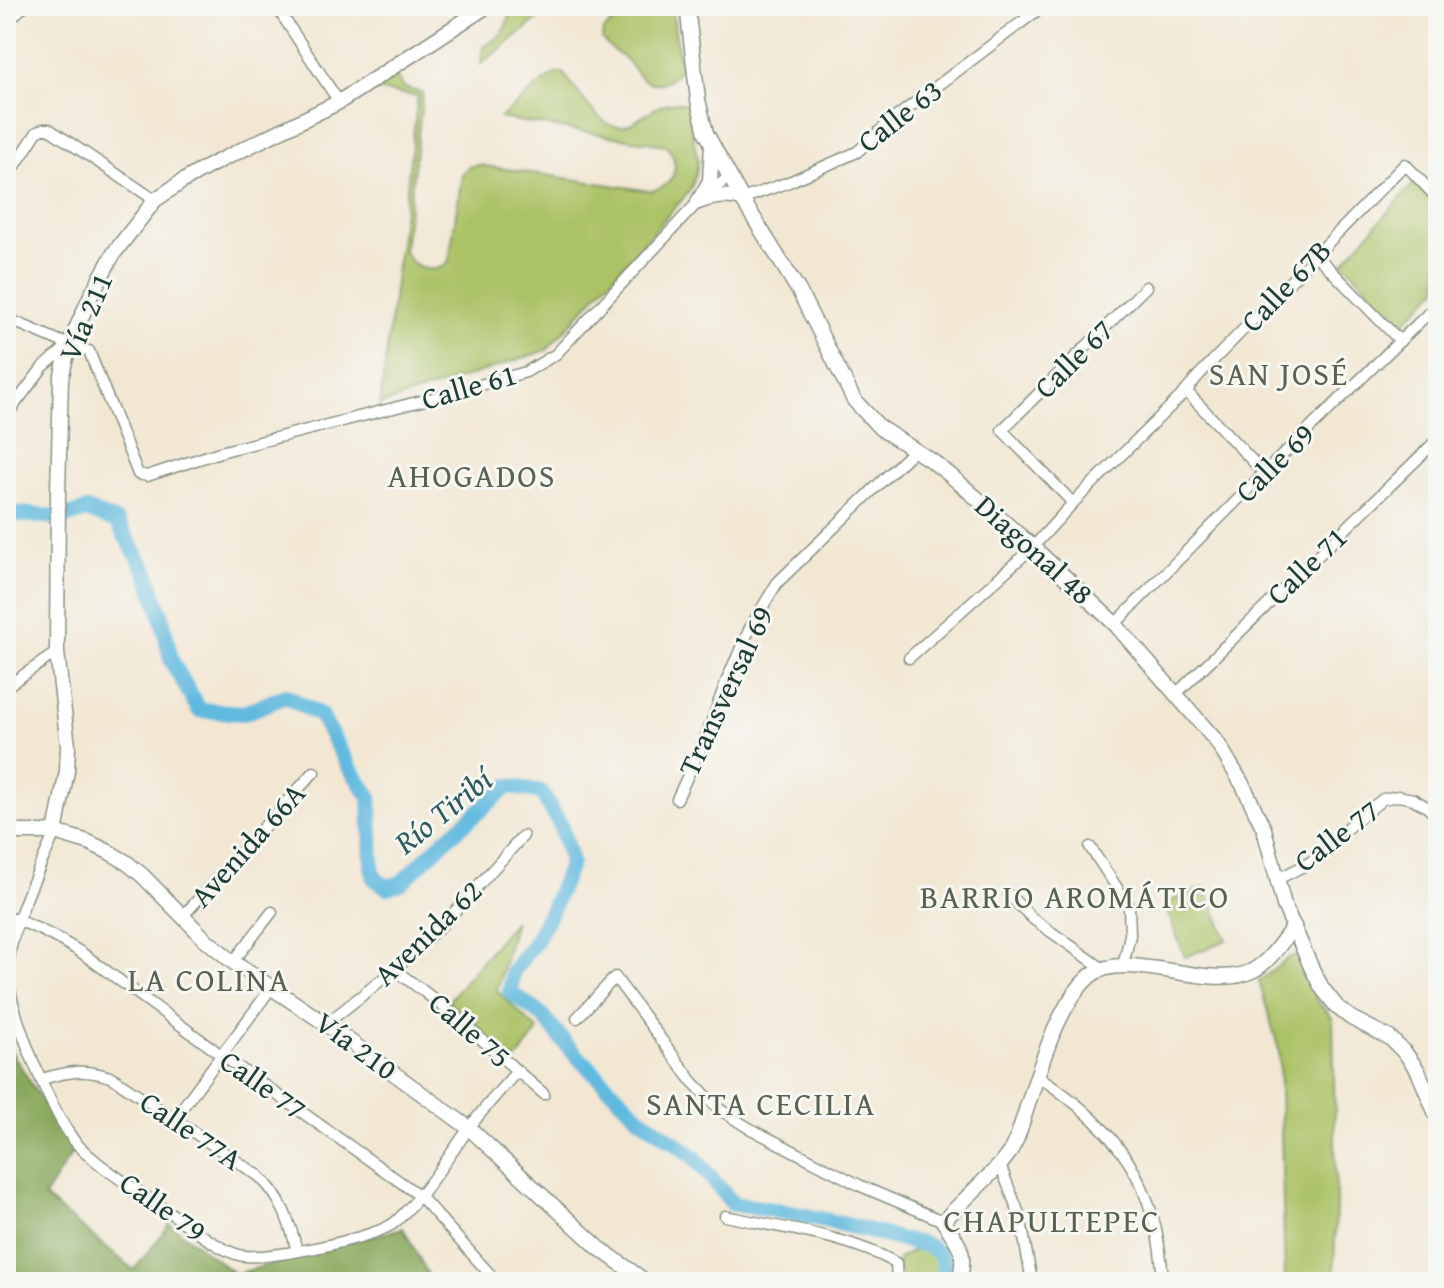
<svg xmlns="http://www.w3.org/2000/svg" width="1444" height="1288" viewBox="0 0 1444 1288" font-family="'Gentium Book Plus',serif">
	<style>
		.green { fill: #acc266; stroke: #66804d; stroke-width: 2 }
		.forest { fill: #89a85b; stroke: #547248; stroke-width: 2 }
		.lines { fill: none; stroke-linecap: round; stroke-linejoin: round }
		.river { stroke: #61b9de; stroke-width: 16 }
		.street-casing { stroke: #889284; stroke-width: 13 }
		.secondary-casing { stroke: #889284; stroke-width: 17 }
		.street { stroke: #fff; stroke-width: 10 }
		.secondary { stroke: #fff; stroke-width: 14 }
		.labels { text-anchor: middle; stroke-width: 6; stroke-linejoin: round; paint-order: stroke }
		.street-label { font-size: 30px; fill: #1f3d34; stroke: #f6f6f2 }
		.neighbourhood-label { font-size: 32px; letter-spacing: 2px; fill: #5b614f; stroke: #f6f6f2 }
		.water-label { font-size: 32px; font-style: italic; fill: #305c5e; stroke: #f6f6f2 }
	</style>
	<rect width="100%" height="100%" fill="#f6f6f2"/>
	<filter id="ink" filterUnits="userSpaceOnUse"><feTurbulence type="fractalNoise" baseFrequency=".0125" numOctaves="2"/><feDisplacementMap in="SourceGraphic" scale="16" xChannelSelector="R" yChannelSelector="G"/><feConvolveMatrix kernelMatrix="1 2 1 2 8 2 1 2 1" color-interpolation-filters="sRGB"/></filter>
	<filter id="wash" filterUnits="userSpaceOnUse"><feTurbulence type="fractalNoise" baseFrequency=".006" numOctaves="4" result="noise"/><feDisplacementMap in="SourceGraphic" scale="32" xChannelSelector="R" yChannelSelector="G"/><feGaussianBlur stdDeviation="1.8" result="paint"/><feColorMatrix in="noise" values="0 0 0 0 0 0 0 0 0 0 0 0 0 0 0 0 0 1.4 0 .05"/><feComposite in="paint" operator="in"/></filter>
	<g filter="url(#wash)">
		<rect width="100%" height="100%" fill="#f2e7d3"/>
		<g class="green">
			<path d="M511,6h49l-8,2 -71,56 2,-17c21,-12 24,-17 28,-41z"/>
			<path d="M632,6h40l8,62c-6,12 -21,19 -34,13 -8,-4 -13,-14 -19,-20 -9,-8 -18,-12 -25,-22l1,-8z"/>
			<path d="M557,73h6c11,13 28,40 42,49 29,19 50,-32 82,-17l11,56c-1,13 -4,22 -10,32l-141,157 -167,55 38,-309 -45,-6 23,-15 8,13 19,5 -19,157c5,18 32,27 45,11l13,-87 7,-7 10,-2 171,26c25,-3 33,-28 15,-46l-165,-27 49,-41z"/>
			<path d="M1414,183l24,25v80l-35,36 -60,-62z"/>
			<path d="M1205,887l22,53 -42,17 -21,-54z"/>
			<path d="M515,920l-18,71 41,39 -23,32 -67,-60z"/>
			<path d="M1297,956l20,45 16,18 3,180 -2,83h-49l-6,-232 -20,-69 31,-24z"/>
			<path d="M922,1246c11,11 23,19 18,36h-41l-1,-23z"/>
		</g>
		<path class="forest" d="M8,1046l65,105 -29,46 90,73 36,-46 65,50 168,-46 29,54h-426v-235z"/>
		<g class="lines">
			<g class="river">
				<path d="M6,513l49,4"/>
				<path d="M65,517l22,-7 30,12 30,50 14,42 10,46 28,50 45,3 42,-17 34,19 29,52 21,30 2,70 3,12 12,8 14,-4 41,-40 66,-57 33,6 19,32 11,39 -19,46 -18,34 -21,28 -3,21 32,23 27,33 71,70 53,38 40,48c55,7 111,19 165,35 9,3 22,3 30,7 15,8 19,20 16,36"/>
			</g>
		</g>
	</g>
	<g filter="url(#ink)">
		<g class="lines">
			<g class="street-casing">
				<g id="street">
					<path d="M276,6l63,96"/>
					<path d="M6,25l4,-6 14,-13"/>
					<path d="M6,180l31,-48 6,-3h6l106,71"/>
					<path d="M742,199l47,-17 68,-30 34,-31 152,-115"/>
					<path d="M1316,255l84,86"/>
					<path d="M6,318l63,27 20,6 49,123 9,2 73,-24 225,-57 81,-23 30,-18 142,-152 32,-26"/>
					<path d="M1186,391l78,82"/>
					<path d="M6,416l37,-49 26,-22"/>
					<path d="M1073,503l-71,-73 144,-143"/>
					<path d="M1115,624l149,-151 174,-169"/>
					<path d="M909,658l124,-111 40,-44 113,-112 13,-16 206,-211 33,35"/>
					<path d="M6,687l51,-35"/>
					<path d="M1176,694l262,-255"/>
					<path d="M677,799l30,-65 21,-57 22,-49 27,-45 137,-133"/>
					<path d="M55,832c-17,41 -48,99 -47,143 1,36 46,146 71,171 26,26 63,47 93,68 17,12 47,36 67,41 24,7 130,-16 152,-30 7,-4 12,-11 18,-17 22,-23 39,-51 58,-77 15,-21 33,-40 50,-60"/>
					<path d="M1090,847l39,59 1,29 -7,31"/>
					<path d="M1278,879l33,-17 42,-39 30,-24 15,-3 15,3 14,8 11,11"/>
					<path d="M1009,895l24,24 69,49"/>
					<path d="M6,917c27,7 52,21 76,36l138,101 200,142 77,86"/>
					<path d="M182,917l132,-145"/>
					<path d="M233,962l39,-50"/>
					<path d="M394,970c54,36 100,82 150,124"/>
					<path d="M577,1018l38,-41 77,104 27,28 28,18 116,60 80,34"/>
					<path d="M326,1024l68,-54 54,-51 75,-83"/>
					<path d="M1038,1076c80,53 120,108 125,206"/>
					<path d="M42,1079c27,-8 44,-11 71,-1l146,98c22,21 31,46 38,75"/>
					<path d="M174,1119l98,-132"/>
					<path d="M1000,1165l20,51 12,66"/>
					<path d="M725,1216c55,12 122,19 171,47l1,19"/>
				</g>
			</g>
			<g class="secondary-casing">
				<g id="secondary">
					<path d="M687,6l11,94 8,33 36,66 57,92 55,109 26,28 52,33 18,14 83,72 82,77 102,118 27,45 20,42 20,76 28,64 10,19 15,19 14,11 39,20 16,16 12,17 20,48"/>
					<path d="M698,202l12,-21 2,-36"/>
					<path d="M698,202c16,-6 28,-7 44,-3"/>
					<path d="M6,832h49l33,10 21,10 17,10 17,14 62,63 28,23 93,62 143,104 130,120 47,34"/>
					<path d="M55,832l12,-61 1,-25 -11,-94 1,-161 3,-112 8,-34 22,-50 23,-42 41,-53 28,-19 28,-16 128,-63 148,-96"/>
					<path d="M959,1282c8,-31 1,-36 -16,-61l57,-56 10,-13 7,-14c16,-46 36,-130 73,-162 33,-29 121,16 162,-5 18,-9 30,-30 42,-45"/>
				</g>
			</g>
			<use href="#street" class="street"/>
			<use href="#secondary" class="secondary"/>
		</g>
	</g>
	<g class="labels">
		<g class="street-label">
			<text transform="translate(900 116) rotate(-38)" y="10">Calle 63</text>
			<text transform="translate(1286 286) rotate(-46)" y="10">Calle 67B</text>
			<text transform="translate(86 317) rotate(-67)" y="10">Vía 211</text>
			<text transform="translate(1074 359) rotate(-45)" y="10">Calle 67</text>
			<text transform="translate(469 387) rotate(-16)" y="10">Calle 61</text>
			<text transform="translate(1275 463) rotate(-45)" y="10">Calle 69</text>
			<text transform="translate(1034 550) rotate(42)" y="10">Diagonal 48</text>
			<text transform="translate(1307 566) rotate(-44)" y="10">Calle 71</text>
			<text transform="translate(726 691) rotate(-65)" y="10">Transversal 69</text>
			<text transform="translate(1337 836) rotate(-37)" y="10">Calle 77</text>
			<text transform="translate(248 845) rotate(-48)" y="10">Avenida 66A</text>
			<text transform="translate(428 933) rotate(-44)" y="10">Avenida 62</text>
			<text transform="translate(470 1030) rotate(41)" y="10">Calle 75</text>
			<text transform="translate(356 1046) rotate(36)" y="10">Vía 210</text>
			<text transform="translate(263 1085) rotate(35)" y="10">Calle 77</text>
			<text transform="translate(191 1131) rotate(34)" y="10">Calle 77A</text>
			<text transform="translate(163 1207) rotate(35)" y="10">Calle 79</text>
		</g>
		<g class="neighbourhood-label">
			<text x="1279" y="385">SAN JOSÉ</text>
			<text x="472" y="487">AHOGADOS</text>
			<text x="1075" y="908">BARRIO AROMÁTICO</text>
			<text x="209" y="991">LA COLINA</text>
			<text x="761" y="1115">SANTA CECILIA</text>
			<text x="1052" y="1232">CHAPULTEPEC</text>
		</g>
		<g class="water-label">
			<text transform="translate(443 811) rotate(-39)" y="11">Río Tiribí</text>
		</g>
	</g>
	<rect width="1444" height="1288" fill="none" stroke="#f6f6f2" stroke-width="32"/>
</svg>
